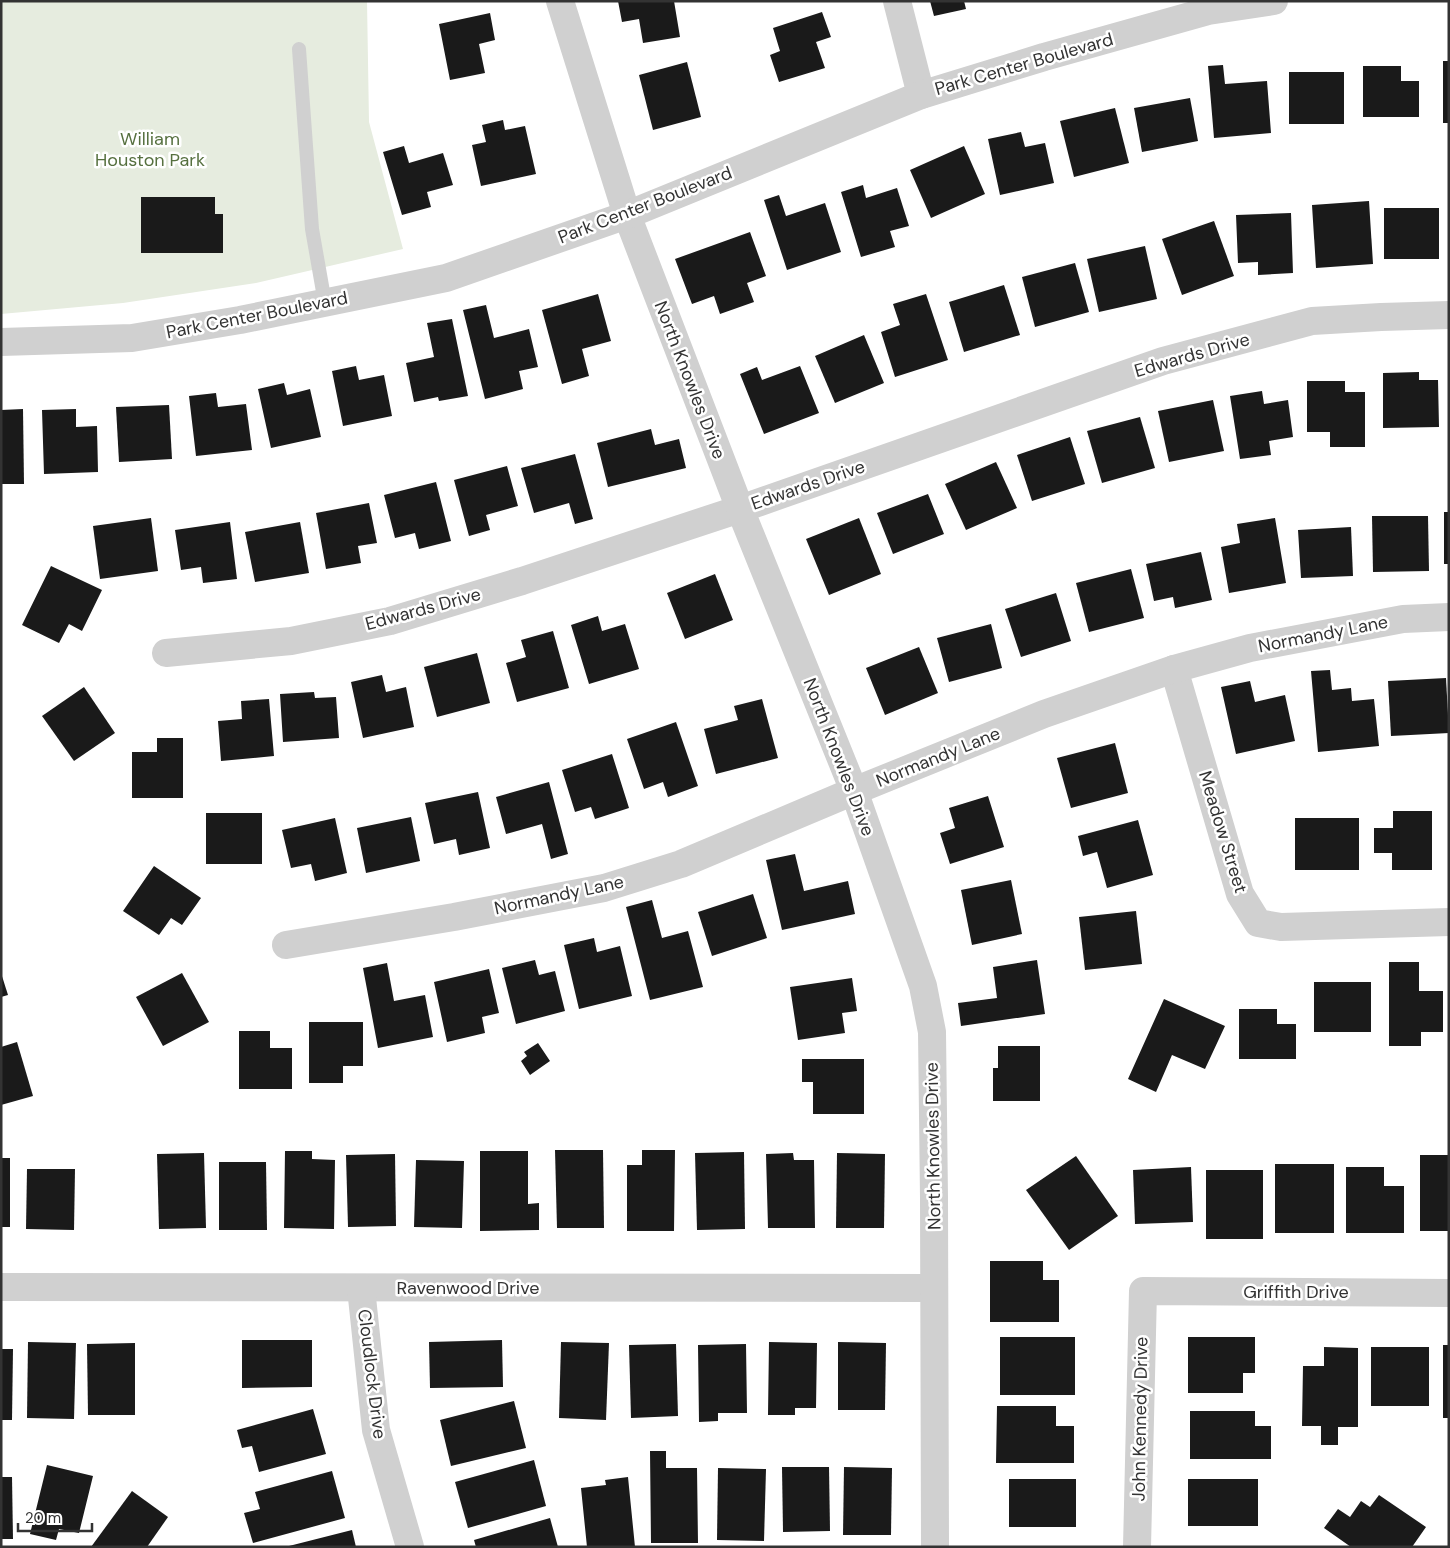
<svg xmlns="http://www.w3.org/2000/svg" width="1450" height="1548" viewBox="0 0 1450 1548" font-family="'DM Sans',sans-serif">
	<style>
		.green { fill: #e6ecdf }
		.building { fill: #1a1a1a }
		.lines { fill: none; stroke-linecap: round; stroke-linejoin: round }
		.service { stroke: #d0d0d0; stroke-width: 14 }
		.minor { stroke: #d0d0d0; stroke-width: 28 }
		.tertiary { stroke: #d0d0d0; stroke-width: 28 }
		.labels { text-anchor: middle; stroke-width: 5; stroke-linejoin: round; paint-order: stroke }
		.street-label { font-size: 18px; fill: #333; stroke: #fff }
		.park-label { font-size: 18px; fill: #56703f; stroke: #fff }
	</style>
	<rect width="100%" height="100%" fill="#fff"/>
	<path class="green" d="M1,1h366l2,121 34,127 -147,34 -133,20 -122,11z"/>
	<g class="building">
		<path d="M618,1h56l6,36 -37,6 -4,-24 -17,3z"/>
		<path d="M930,1h34l2,8 -32,7z"/>
		<path d="M822,12l9,25 -15,5 9,26 -46,14 -9,-27 10,-4 -7,-23z"/>
		<path d="M490,13l5,27 -16,4 6,29 -35,7 -11,-56z"/>
		<rect x="1443" y="61" width="6" height="62"/>
		<path d="M687,62l14,55 -48,13 -14,-55z"/>
		<path d="M1223,65l2,19 42,-3 4,52 -57,5 -6,-72z"/>
		<path d="M1363,66h38v15h18v36h-56z"/>
		<rect x="1289" y="72" width="55" height="52"/>
		<path d="M1190,98l8,43 -56,11 -8,-44z"/>
		<path d="M1115,108l14,55 -55,14 -14,-56z"/>
		<path d="M503,120l2,10 20,-4 11,48 -55,12 -9,-41 14,-3 -4,-17z"/>
		<path d="M1021,132l4,15 20,-4 9,40 -54,12 -12,-56z"/>
		<path d="M404,146l5,17 34,-10 10,32 -26,7 4,15 -29,8 -19,-63z"/>
		<path d="M964,146l21,48 -54,24 -21,-48z"/>
		<path d="M863,185l3,13 31,-10 12,38 -19,5 5,16 -34,10 -20,-65z"/>
		<path d="M779,195l7,21 39,-13 16,49 -54,18 -23,-70z"/>
		<path d="M141,197h74v17h8v39h-82z"/>
		<path d="M1369,201l4,63 -57,4 -4,-63z"/>
		<rect x="1384" y="208" width="55" height="51"/>
		<path d="M1291,213l2,60 -35,2v-13l-20,1 -2,-48z"/>
		<path d="M1214,221l20,55 -52,19 -20,-56z"/>
		<path d="M750,232l16,44 -19,7 7,19 -34,12 -6,-18 -22,8 -17,-45z"/>
		<path d="M1145,246l12,53 -58,13 -12,-53z"/>
		<path d="M1075,263l14,49 -54,15 -13,-50z"/>
		<path d="M1004,285l16,50 -56,17 -15,-50z"/>
		<path d="M598,294l13,47 -29,8 7,27 -27,8 -20,-74z"/>
		<path d="M926,294l22,66 -53,17 -14,-45 19,-7 -7,-21z"/>
		<path d="M486,305l8,33 35,-9 9,38 -19,4 4,18 -38,10 -22,-89z"/>
		<path d="M452,319l16,77 -29,5 -1,-4 -24,5 -8,-39 28,-6 -7,-34z"/>
		<path d="M864,335l20,48 -49,20 -20,-47z"/>
		<path d="M356,366l3,14 25,-5 8,41 -49,10 -11,-55z"/>
		<path d="M800,366l19,47 -55,21 -24,-60 17,-7 5,13z"/>
		<path d="M1419,372v8h19l1,47 -56,1v-55z"/>
		<path d="M1307,381h38v11h20v55h-35v-15h-23z"/>
		<path d="M284,383l3,12 23,-6 11,48 -50,11 -13,-59z"/>
		<path d="M1262,391l2,13 24,-4 5,37 -24,4 2,14 -31,4 -10,-63z"/>
		<path d="M216,393l2,14 28,-3 6,46 -56,6 -7,-60z"/>
		<path d="M1213,400l11,51 -55,11 -11,-51z"/>
		<path d="M169,405l3,54 -53,3 -3,-55z"/>
		<path d="M23,409l1,75h-23v-74z"/>
		<path d="M76,409v18l21,-1 1,46 -54,2 -2,-64z"/>
		<path d="M1140,417l15,51 -53,15 -15,-52z"/>
		<path d="M651,429l4,16 24,-6 7,29 -78,19 -11,-44z"/>
		<path d="M1070,437l15,47 -53,17 -15,-46z"/>
		<path d="M575,454l18,65 -18,5 -6,-21 -35,10 -13,-45z"/>
		<path d="M996,462l21,46 -51,22 -21,-46z"/>
		<path d="M507,466l11,40 -32,9 4,15 -21,6 -15,-56z"/>
		<path d="M436,482l15,59 -32,8 -4,-16 -20,5 -11,-43z"/>
		<path d="M928,494l16,40 -51,20 -16,-41z"/>
		<path d="M369,503l8,40 -19,3 3,17 -35,6 -10,-56z"/>
		<rect x="1444" y="512" width="5" height="52"/>
		<path d="M1372,516h56l1,55 -56,1z"/>
		<path d="M151,518l7,53 -58,8 -7,-53z"/>
		<path d="M859,518l22,56 -52,21 -23,-56z"/>
		<path d="M1275,518l11,65 -57,10 -8,-46 19,-4 -3,-19z"/>
		<path d="M230,522l7,57 -34,4 -2,-16 -20,3 -6,-40z"/>
		<path d="M300,522l9,51 -54,9 -10,-50z"/>
		<path d="M1351,527l2,49 -52,2 -3,-48z"/>
		<path d="M1201,552l11,48 -37,8 -2,-11 -19,4 -8,-37z"/>
		<path d="M51,566l51,24 -20,41 -13,-7 -10,19 -37,-18z"/>
		<path d="M1131,569l13,49 -55,14 -13,-49z"/>
		<path d="M715,574l18,46 -48,19 -18,-46z"/>
		<path d="M1056,593l15,48 -50,16 -16,-48z"/>
		<path d="M598,616l4,15 23,-7 14,45 -50,15 -18,-59z"/>
		<path d="M991,624l11,44 -53,14 -12,-44z"/>
		<path d="M553,631l16,57 -52,14 -11,-39 20,-6 -5,-17z"/>
		<path d="M919,647l19,46 -53,22 -19,-47z"/>
		<path d="M477,653l13,50 -53,14 -13,-50z"/>
		<path d="M1330,670l2,20 19,-2 1,13 22,-2 5,47 -61,6 -7,-81z"/>
		<path d="M382,675l4,17 20,-5 8,40 -51,11 -12,-56z"/>
		<path d="M1446,678l3,55 -58,3 -3,-55z"/>
		<path d="M1250,681l5,21 30,-7 10,46 -59,13 -15,-67z"/>
		<path d="M84,687l31,46 -41,28 -32,-45z"/>
		<path d="M314,692l1,6 21,-1 3,41 -56,4 -3,-48z"/>
		<path d="M269,699l5,57 -53,5 -3,-40 24,-2 -1,-18z"/>
		<path d="M762,699l16,59 -62,16 -12,-45 34,-9 -4,-14z"/>
		<path d="M676,722l22,64 -30,11 -5,-15 -19,7 -17,-50z"/>
		<path d="M157,738h26v60h-51v-46h25z"/>
		<path d="M1115,743l13,50 -57,15 -14,-50z"/>
		<path d="M612,754l17,54 -34,11 -4,-12 -16,5 -13,-42z"/>
		<path d="M549,782l19,72 -17,5 -9,-35 -36,10 -10,-37z"/>
		<path d="M478,792l12,56 -31,7 -3,-16 -22,5 -9,-41z"/>
		<path d="M988,796l16,51 -54,17 -10,-31 15,-5 -6,-20z"/>
		<path d="M1393,811h39v59h-40v-17h-18v-25h19z"/>
		<rect x="206" y="813" width="56" height="51"/>
		<path d="M411,817l9,44 -54,12 -9,-45z"/>
		<path d="M335,818l12,55 -32,8 -4,-17 -20,4 -9,-38z"/>
		<rect x="1295" y="818" width="64" height="52"/>
		<path d="M1138,820l15,55 -46,13 -10,-36 -14,4 -5,-20z"/>
		<path d="M795,854l9,37 44,-10 7,33 -73,16 -16,-70z"/>
		<path d="M154,866l47,32 -19,27 -11,-7 -12,17 -36,-24z"/>
		<path d="M1011,880l11,54 -50,11 -11,-55z"/>
		<path d="M753,894l14,44 -55,18 -14,-44z"/>
		<path d="M652,900l10,38 26,-7 15,56 -53,13 -24,-93z"/>
		<path d="M1136,911l6,53 -57,6 -6,-53z"/>
		<path d="M594,938l3,14 23,-6 12,50 -53,13 -15,-64z"/>
		<path d="M535,960l4,15 16,-4 10,40 -49,13 -14,-56z"/>
		<path d="M1037,960l8,54 -84,12 -3,-23 39,-5 -4,-31z"/>
		<path d="M1389,962h30v29h24v41h-22v14h-32z"/>
		<path d="M387,963l7,38 31,-6 8,42 -55,11 -15,-80z"/>
		<path d="M489,969l10,44 -17,4 3,16 -38,9 -13,-60z"/>
		<path d="M1,973l7,22 -7,2z"/>
		<path d="M182,973l27,49 -46,24 -27,-49z"/>
		<path d="M852,978l5,33 -15,2 3,20 -47,7 -8,-53z"/>
		<rect x="1314" y="982" width="57" height="50"/>
		<path d="M1164,999l61,27 -20,43 -33,-14 -16,37 -28,-13z"/>
		<path d="M1239,1009h38v15h19v35h-57z"/>
		<path d="M309,1022h54v44h-20v17h-34z"/>
		<path d="M239,1031h31v17h22v41h-53z"/>
		<path d="M17,1042l16,54 -32,9v-58z"/>
		<path d="M538,1043l12,18 -20,14 -9,-14 6,-5 -3,-4z"/>
		<path d="M998,1046h42v55h-47v-33h5z"/>
		<path d="M802,1059h62v55h-51v-32h-11z"/>
		<path d="M555,1150h48l1,78h-47z"/>
		<path d="M642,1150h33l-1,81h-47v-66h15z"/>
		<path d="M285,1151h27v8l23,1 -1,69 -50,-1z"/>
		<path d="M480,1151h48v53l11,-1v27l-59,1z"/>
		<path d="M744,1152l1,77 -48,1 -2,-77z"/>
		<path d="M204,1153l2,75 -47,1 -2,-75z"/>
		<path d="M793,1153l1,7h20l1,68h-47l-2,-74z"/>
		<path d="M837,1153l48,1 -1,74h-48z"/>
		<path d="M395,1154l1,72 -48,1 -2,-72z"/>
		<rect x="1420" y="1155" width="29" height="76"/>
		<path d="M1076,1156l42,60 -49,34 -43,-60z"/>
		<rect x="1" y="1158" width="9" height="69"/>
		<path d="M416,1160l48,1 -2,67 -48,-1z"/>
		<path d="M219,1162h47l1,68h-48z"/>
		<rect x="1275" y="1164" width="59" height="69"/>
		<path d="M1191,1167l2,55 -58,2 -2,-54z"/>
		<path d="M1346,1167h38v19h20v47h-58z"/>
		<path d="M27,1169h48l-1,61 -48,-1z"/>
		<rect x="1206" y="1170" width="57" height="69"/>
		<path d="M990,1261h53v19h16v42h-69z"/>
		<rect x="1000" y="1337" width="75" height="58"/>
		<path d="M1188,1337h67v36h-12v20h-55z"/>
		<path d="M242,1340h70v47l-70,1z"/>
		<path d="M502,1340l1,47 -73,1 -1,-46z"/>
		<path d="M28,1342l48,1 -2,76 -47,-1z"/>
		<path d="M561,1342l48,1 -3,77 -47,-2z"/>
		<path d="M769,1342l48,1 -1,65h-21v7h-27z"/>
		<path d="M838,1342l48,1 -1,67h-47z"/>
		<path d="M135,1343v72h-47l-1,-71z"/>
		<path d="M676,1344l2,72 -47,2 -2,-73z"/>
		<path d="M746,1344l1,69h-29v8l-19,1 -1,-77z"/>
		<rect x="1443" y="1345" width="6" height="73"/>
		<path d="M1324,1347l34,1v79h-20v18h-17v-19h-19l1,-60h21z"/>
		<rect x="1371" y="1347" width="58" height="59"/>
		<path d="M1,1349h12l-1,71h-11z"/>
		<path d="M514,1401l12,47 -75,18 -11,-46z"/>
		<path d="M997,1406h59v20h18v37h-78z"/>
		<path d="M313,1409l13,45 -67,18 -7,-26 -10,2 -5,-18z"/>
		<path d="M1190,1411h65v15h16v33h-81z"/>
		<path d="M650,1451h16v17h31l1,75h-47z"/>
		<path d="M534,1460l12,46 -78,22 -13,-46z"/>
		<path d="M47,1465l46,11 -14,57 -20,-4 -3,11 -26,-6z"/>
		<path d="M782,1467h47l1,64 -47,1z"/>
		<path d="M844,1467l48,1 -1,67h-48z"/>
		<path d="M718,1468l48,1 -2,72 -47,-1z"/>
		<path d="M332,1471l13,47 -92,25 -9,-30 16,-4 -5,-17z"/>
		<path d="M1,1477h11l1,62h-12z"/>
		<path d="M628,1477l7,70h-48l-6,-59 25,-3 -1,-5z"/>
		<rect x="1009" y="1479" width="67" height="48"/>
		<rect x="1188" y="1479" width="70" height="47"/>
		<path d="M132,1491l36,26 -21,30h-56z"/>
		<path d="M1379,1495l47,32 -14,20h-61l-27,-19 14,-19 12,8 11,-16 9,6z"/>
		<path d="M550,1518l8,29h-82l-2,-7z"/>
		<path d="M352,1530l4,17h-67v-1z"/>
	</g>
	<g class="lines">
		<path class="service" d="M299,49l13,180 13,74"/>
		<g class="minor">
			<path d="M897,1l24,94"/>
			<path d="M166,653l125,-12 99,-20 132,-40 218,-72 423,-148 149,-40 69,-4 68,-2"/>
			<path d="M1174,669l66,225 18,29 23,4 168,-5"/>
			<path d="M286,945l168,-28 150,-29 77,-24 173,-73 190,-77 130,-45 76,-21 153,-29 46,-2"/>
			<path d="M1,1287l933,1"/>
			<path d="M361,1288l15,142 34,117"/>
			<path d="M1137,1547l6,-256 306,2"/>
		</g>
		<g class="tertiary">
			<path d="M560,1l67,214 113,294 114,282 69,195 9,46 2,166 1,349"/>
			<path d="M1,342l131,-4 108,-18 206,-42 181,-63 294,-120 123,-38 164,-46 66,-10"/>
		</g>
	</g>
	<g class="labels">
		<g class="street-label">
			<text transform="translate(1024 64) rotate(-16)" y="6">Park Center Boulevard</text>
			<text transform="translate(645 205) rotate(-21)" y="6">Park Center Boulevard</text>
			<text transform="translate(257 315) rotate(-11)" y="6">Park Center Boulevard</text>
			<text transform="translate(1192 355) rotate(-16)" y="6">Edwards Drive</text>
			<text transform="translate(690 380) rotate(69)" y="6">North Knowles Drive</text>
			<text transform="translate(808 485) rotate(-19)" y="6">Edwards Drive</text>
			<text transform="translate(423 609) rotate(-15)" y="6">Edwards Drive</text>
			<text transform="translate(1323 634) rotate(-11)" y="6">Normandy Lane</text>
			<text transform="translate(839 757) rotate(69)" y="6">North Knowles Drive</text>
			<text transform="translate(938 757) rotate(-22)" y="6">Normandy Lane</text>
			<text transform="translate(1223 832) rotate(73)" y="6">Meadow Street</text>
			<text transform="translate(559 895) rotate(-12)" y="6">Normandy Lane</text>
			<text transform="translate(933 1146) rotate(-91)" y="6">North Knowles Drive</text>
			<text x="468" y="1294">Ravenwood Drive</text>
			<text x="1296" y="1298">Griffith Drive</text>
			<text transform="translate(372 1374) rotate(83)" y="6">Cloudlock Drive</text>
			<text transform="translate(1140 1419) rotate(-89)" y="6">John Kennedy Drive</text>
		</g>
		<g class="park-label">
			<text x="150" y="145">William<tspan x="150" dy="21">Houston Park</tspan></text>
		</g>
	</g>
	<rect width="1450" height="1548" fill="none" stroke="#333333" stroke-width="5"/>
	<path d="M18 1523v8h74v-8" fill="none" stroke="#333333" stroke-width="2.5"/>
	<text x="25" y="1523" font-size="15" fill="#333333" stroke="#ffffff" stroke-width="4" paint-order="stroke">20 m</text>
</svg>
